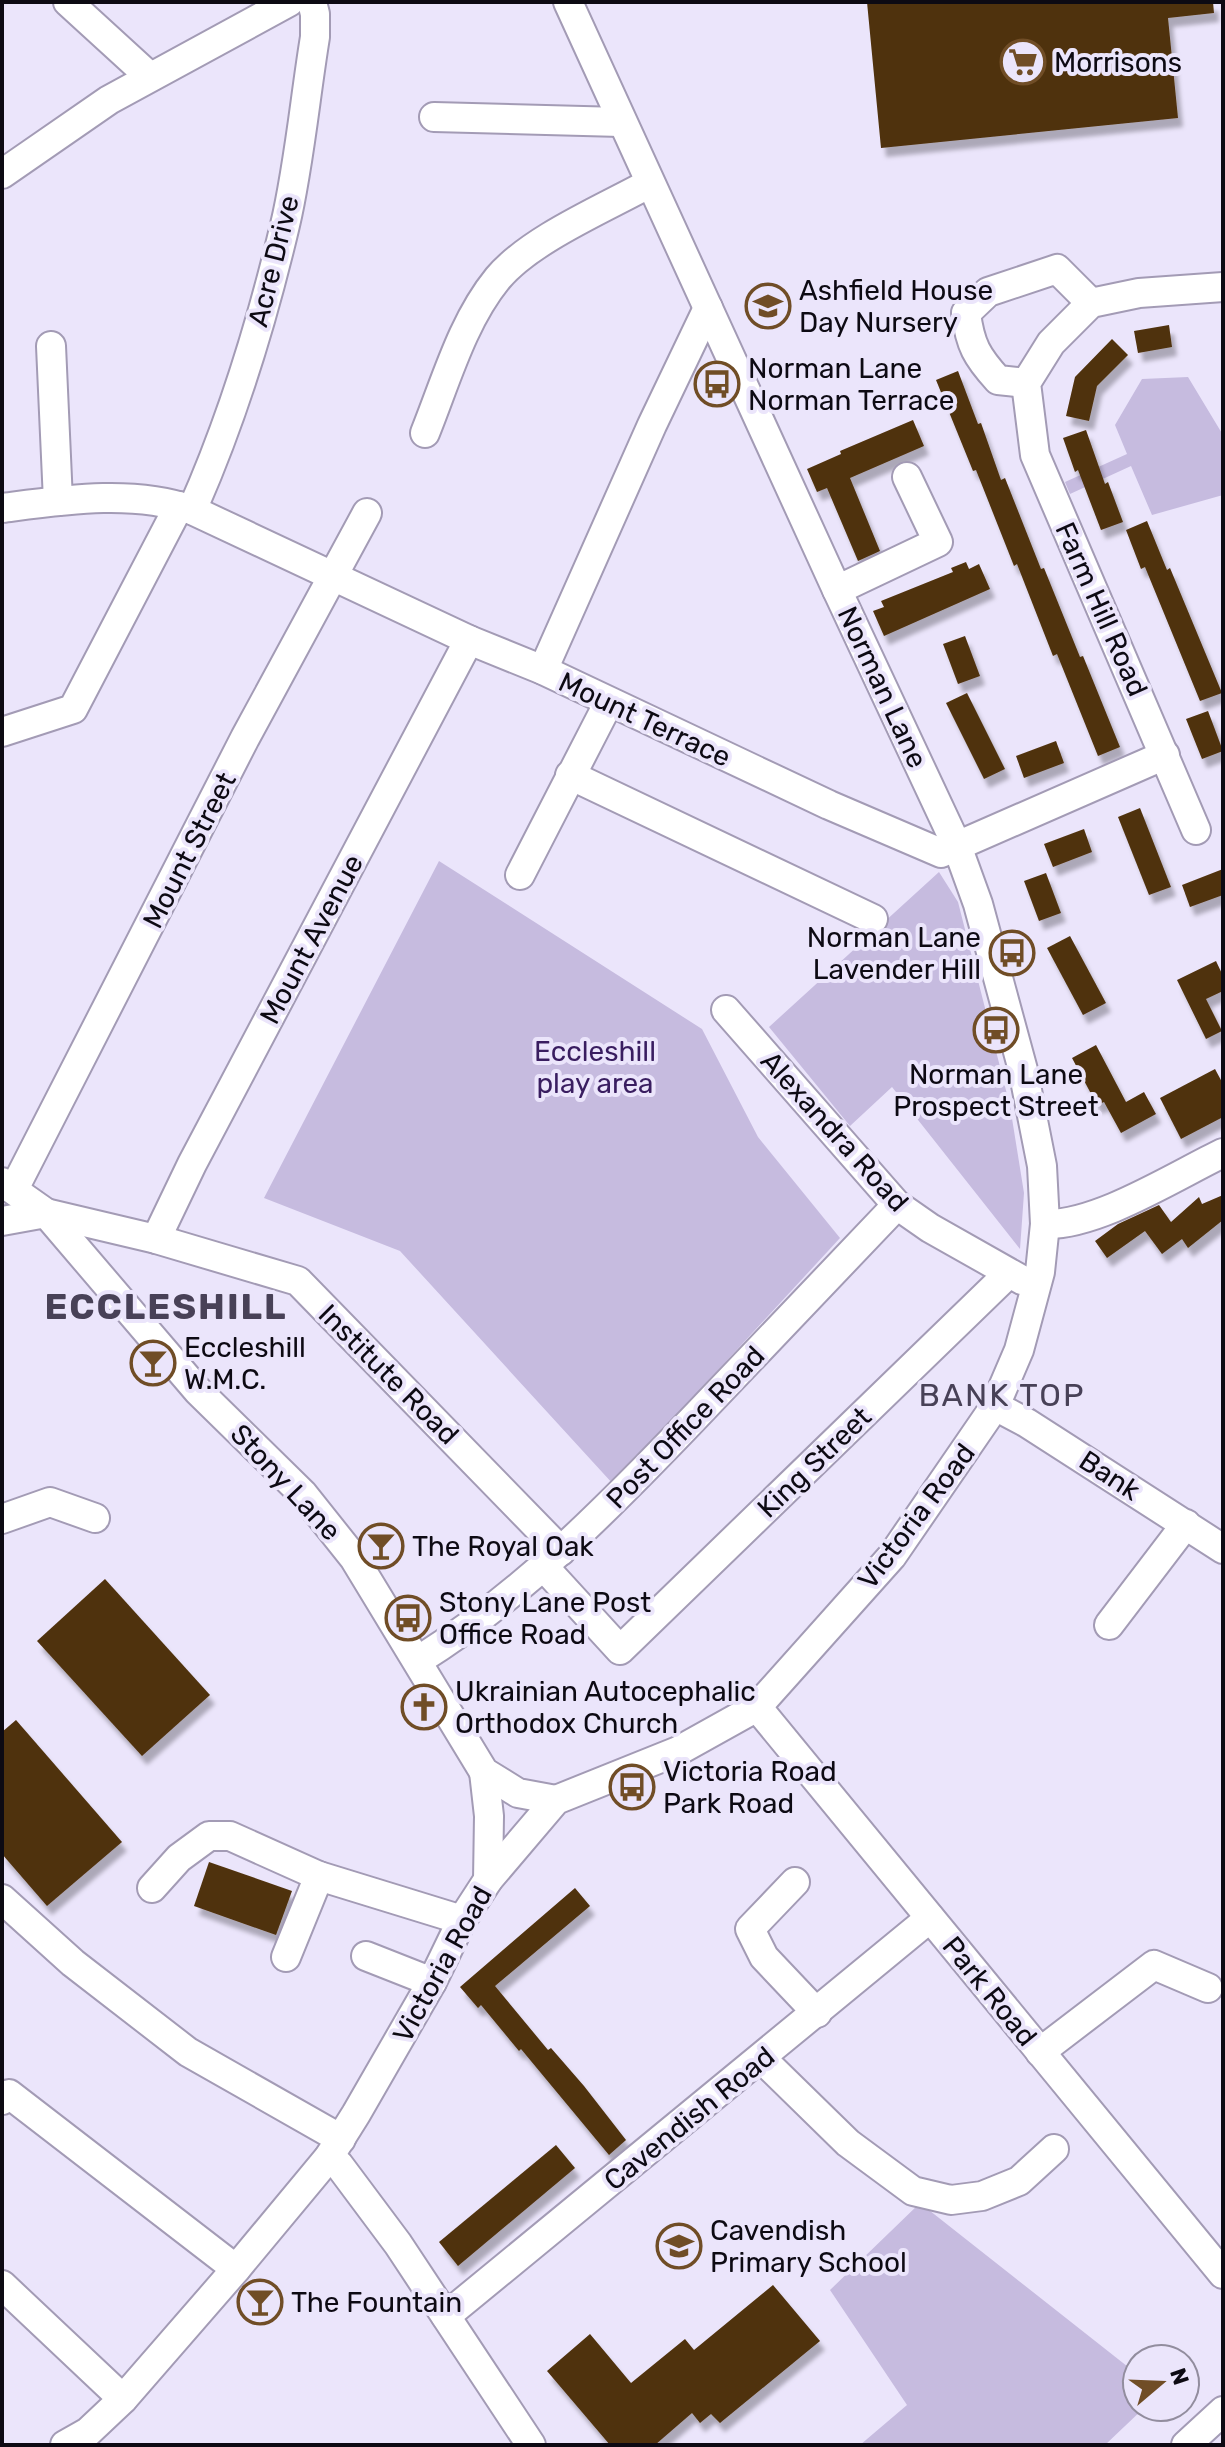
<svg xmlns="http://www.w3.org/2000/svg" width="1225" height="2447" viewBox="0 0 1225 2447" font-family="Rubik,sans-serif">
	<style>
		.green { fill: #c6bbdf }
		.building { fill: #4f310b; filter: url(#shadow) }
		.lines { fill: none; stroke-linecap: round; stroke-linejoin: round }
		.minor-casing { stroke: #a39bb5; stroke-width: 32 }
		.minor { stroke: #fff; stroke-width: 28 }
		.labels { text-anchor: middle; stroke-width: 8; stroke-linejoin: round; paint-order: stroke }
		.poi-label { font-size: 28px; fill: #0d0a13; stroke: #ebe5fb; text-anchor: start }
		.street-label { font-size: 28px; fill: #0d0a13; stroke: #ebe5fb }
		.park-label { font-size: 28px; fill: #391d60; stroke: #ebe5fb }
		.quarter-label { font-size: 32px; letter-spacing: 2px; fill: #484157; stroke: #ebe5fb }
		.district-label { font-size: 36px; font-weight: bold; letter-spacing: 2px; fill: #484157; stroke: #ebe5fb }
	</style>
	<defs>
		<filter id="shadow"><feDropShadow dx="5" dy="9" stdDeviation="2" flood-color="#0004"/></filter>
	</defs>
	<rect width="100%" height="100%" fill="#ebe5fb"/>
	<g class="green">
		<path d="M1188,377l35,58v60l-71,20 -21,-49 -61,28 -5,-12 62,-28 -12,-29 27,-46z"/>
		<path d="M439,861l263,168 56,108 82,101 -227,246 -213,-233 -136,-53z"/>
		<path d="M939,872l19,30 52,204 14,87 -4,56 -128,-162 -42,39 -81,-99z"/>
		<path d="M920,2203l217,171v33h8l-40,38h-245l47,-40 -77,-115z"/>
	</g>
	<g class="building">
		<path d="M867,2h346l1,11 -46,5 10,100 -297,30z"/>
		<path d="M1169,325l3,22 -34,6 -4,-22z"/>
		<path d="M1112,339l16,16 -31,31 -8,35 -23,-5 9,-39z"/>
		<path d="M958,371l20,53 3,-1 20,57 4,-2 36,91 3,-1 36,89 3,-1 37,91 -22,9 -41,-102 -4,2 -36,-92 -3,2 -38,-96 -3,1 -37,-91z"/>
		<path d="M913,420l11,26 -74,32 30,73 -22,10 -31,-73 -10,4 -10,-23 34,-15 -1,-3z"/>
		<path d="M1086,430l19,54 3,-2 15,40 -22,8 -23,-60 -3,2 -12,-34z"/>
		<path d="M1147,521l20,49 3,-2 52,125 -22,8 -55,-134 -4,2 -15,-39z"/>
		<path d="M966,562l3,7 10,-5 11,25 -106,47 -11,-25 11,-4 -3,-6 72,-29 -2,-4z"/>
		<path d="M965,636l15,40 -22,8 -15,-40z"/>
		<path d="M967,693l38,76 -21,10 -38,-76z"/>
		<path d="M1208,711l15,40 -21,8 -16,-40z"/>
		<path d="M1056,741l8,22 -40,15 -8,-22z"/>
		<path d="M1140,808l31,79 -22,8 -31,-78z"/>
		<path d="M1084,829l8,23 -39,15 -9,-23z"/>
		<path d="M1223,869v26l-33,12 -8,-22z"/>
		<path d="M1046,873l15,40 -22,8 -15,-40z"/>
		<path d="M1070,936l36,67 -23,12 -36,-67z"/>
		<path d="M1216,961l7,15v15l-17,8 16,32 -16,8 -29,-59z"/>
		<path d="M1096,1045l30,57 18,-10 12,22 -35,19 -17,-31 -7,3 -25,-47z"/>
		<path d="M1215,1069l8,15v33l-42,22 -21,-41z"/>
		<path d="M1223,1195v25l-35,28 -6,-9 -20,15 -17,-23 -38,27 -12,-17 23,-17 41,-19 12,17 28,-25 3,7z"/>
		<path d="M105,1579l105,116 -68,61 -105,-115z"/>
		<path d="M16,1720l106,122 -75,64 -45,-52v-122z"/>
		<path d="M209,1862l83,29 -16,44 -82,-29z"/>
		<path d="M575,1888l15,18 -95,80 53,64 3,-2 33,38 42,54 -17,15 -88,-106 -2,2 -38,-46 -3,3 -18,-21z"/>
		<path d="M556,2145l19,23 -117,98 -19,-24z"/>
		<path d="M773,2285l47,56 -100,82 -9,-9 -11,9 -8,-10 -37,32h-45l-63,-74 43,-37 41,49 54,-44 9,11z"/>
	</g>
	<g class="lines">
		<g class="minor-casing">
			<g id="minor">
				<path d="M68,2l81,74"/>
				<path d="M434,117l187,5"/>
				<path d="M2,174l107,-74 180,-98"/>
				<path d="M51,346l7,155"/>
				<path d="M1026,383l-28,-3c-21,-23 -28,-35 -32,-67l22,-21 69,-23 34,34"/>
				<path d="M425,433c21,-52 37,-111 73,-155 33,-39 107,-70 152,-95"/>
				<path d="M2,508c61,-8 130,-19 190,2l277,130 74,30 286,135 112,48 224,-98"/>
				<path d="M192,510c40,-90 70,-188 93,-285 14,-59 20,-127 30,-188v-23l-3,-12"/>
				<path d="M837,590l101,-48 -31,-65"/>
				<path d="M543,670l109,-245 56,-117"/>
				<path d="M2,732l71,-23 106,-203"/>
				<path d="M570,775l303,144"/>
				<path d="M1196,830l-161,-375 -9,-72 25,-40 40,-40 48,-10 84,-6"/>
				<path d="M520,875l89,-173"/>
				<path d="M726,1010l171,195 33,23 92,52"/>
				<path d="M2,1182l44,31 152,178 105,103 51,64 130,214 34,21 38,7"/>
				<path d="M14,1189l231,-451 122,-225"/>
				<path d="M2,1221l44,-8 110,26 142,42 263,270"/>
				<path d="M1045,1224c52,2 130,-48 178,-71"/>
				<path d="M156,1239l36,-75 277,-524"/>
				<path d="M995,1406l32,17 196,126"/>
				<path d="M2,1519l48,-17 45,16"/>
				<path d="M544,1567l76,83 388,-376"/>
				<path d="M1109,1625l77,-101"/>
				<path d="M419,1660c105,-66 191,-154 277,-244 67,-71 134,-141 201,-211"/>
				<path d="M757,1707l466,567"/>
				<path d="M484,1772l5,44 -1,64"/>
				<path d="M795,1882l-45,47 14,28 53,56"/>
				<path d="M152,1888l27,-30 30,-22h21l89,40 143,44"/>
				<path d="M2,1899l71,64 115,89 153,87"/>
				<path d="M366,1956l66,26"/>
				<path d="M286,1957l33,-81"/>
				<path d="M1040,2052l114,-87 54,23"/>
				<path d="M762,2059l86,84 65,48 38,9 31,-4 37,-15 35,-32"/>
				<path d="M2,2100l7,-6 227,175"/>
				<path d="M329,2157l10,8 59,79 133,201"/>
				<path d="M2,2285l121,114"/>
				<path d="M446,2316l484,-398"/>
				<path d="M65,2445l23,-13 35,-33 113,-130 93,-112 27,-43 76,-132 30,-62 26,-40 68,-80 122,-49 79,-44 135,-151 103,-150 24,-56 21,-78 5,-48 -3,-58 -19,-96 -45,-166 -21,-58 -120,-256 -269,-588"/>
				<path d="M1186,2445l37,-34"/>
			</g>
		</g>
		<use href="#minor" class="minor"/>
	</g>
	<defs>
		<g id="supermarket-ring" transform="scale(2.3)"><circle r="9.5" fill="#ebe5fb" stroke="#704d26" stroke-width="1.5"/><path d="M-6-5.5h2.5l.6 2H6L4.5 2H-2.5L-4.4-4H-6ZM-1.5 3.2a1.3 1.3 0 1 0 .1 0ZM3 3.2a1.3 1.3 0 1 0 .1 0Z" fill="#704d26"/></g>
		<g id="school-ring" transform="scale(2.3)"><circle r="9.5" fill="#ebe5fb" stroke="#704d26" stroke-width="1.5"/><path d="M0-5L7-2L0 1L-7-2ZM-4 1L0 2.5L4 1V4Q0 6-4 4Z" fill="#704d26"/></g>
		<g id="bus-ring" transform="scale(2.3)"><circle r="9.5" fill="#ebe5fb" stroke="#704d26" stroke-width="1.5"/><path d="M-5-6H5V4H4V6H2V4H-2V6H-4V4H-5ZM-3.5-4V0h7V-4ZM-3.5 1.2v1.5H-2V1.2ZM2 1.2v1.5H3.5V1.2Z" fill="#704d26"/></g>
		<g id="bar-ring" transform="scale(2.3)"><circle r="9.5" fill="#ebe5fb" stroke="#704d26" stroke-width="1.5"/><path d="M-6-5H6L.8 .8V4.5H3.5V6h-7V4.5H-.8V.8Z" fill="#704d26"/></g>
		<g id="church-ring" transform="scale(2.3)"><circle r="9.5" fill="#ebe5fb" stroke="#704d26" stroke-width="1.5"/><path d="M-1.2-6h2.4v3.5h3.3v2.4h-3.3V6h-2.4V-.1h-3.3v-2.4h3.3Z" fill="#704d26"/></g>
	</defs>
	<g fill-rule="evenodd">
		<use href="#supermarket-ring" x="1023" y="62"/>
		<use href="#school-ring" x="768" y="306"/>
		<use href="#bus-ring" x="717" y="384"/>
		<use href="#bus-ring" x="1012" y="953"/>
		<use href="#bus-ring" x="996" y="1030"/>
		<use href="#bar-ring" x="153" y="1363"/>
		<use href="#bar-ring" x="381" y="1546"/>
		<use href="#bus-ring" x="408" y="1618"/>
		<use href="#church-ring" x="424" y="1707"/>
		<use href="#bus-ring" x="632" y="1787"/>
		<use href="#school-ring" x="679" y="2246"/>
		<use href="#bar-ring" x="260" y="2302"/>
	</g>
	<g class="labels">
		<g class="poi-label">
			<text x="1054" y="72">Morrisons</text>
			<text x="799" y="300">Ashfield House<tspan x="799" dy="32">Day Nursery</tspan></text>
			<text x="748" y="378">Norman Lane<tspan x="748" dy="32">Norman Terrace</tspan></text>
			<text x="981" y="947" text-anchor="end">Norman Lane<tspan x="981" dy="32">Lavender Hill</tspan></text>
			<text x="996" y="1084" text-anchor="middle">Norman Lane<tspan x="996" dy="32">Prospect Street</tspan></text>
			<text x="184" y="1357">Eccleshill<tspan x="184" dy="32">W.M.C.</tspan></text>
			<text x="412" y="1556">The Royal Oak</text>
			<text x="439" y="1612">Stony Lane Post<tspan x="439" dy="32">Office Road</tspan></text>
			<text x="455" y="1701">Ukrainian Autocephalic<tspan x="455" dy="32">Orthodox Church</tspan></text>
			<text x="663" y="1781">Victoria Road<tspan x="663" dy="32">Park Road</tspan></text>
			<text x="710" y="2240">Cavendish<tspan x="710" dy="32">Primary School</tspan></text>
			<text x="291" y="2312">The Fountain</text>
		</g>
		<g class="street-label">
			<text transform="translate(273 261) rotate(-76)" y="10">Acre Drive</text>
			<text transform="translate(1102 609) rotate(66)" y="10">Farm Hill Road</text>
			<text transform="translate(883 687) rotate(65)" y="10">Norman Lane</text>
			<text transform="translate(645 719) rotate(25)" y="10">Mount Terrace</text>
			<text transform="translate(189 850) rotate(-63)" y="10">Mount Street</text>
			<text transform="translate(311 939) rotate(-62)" y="10">Mount Avenue</text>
			<text transform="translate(835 1131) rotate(48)" y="10">Alexandra Road</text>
			<text transform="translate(389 1374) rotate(45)" y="10">Institute Road</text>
			<text transform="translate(685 1427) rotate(-46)" y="10">Post Office Road</text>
			<text transform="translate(814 1462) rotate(-44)" y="10">King Street</text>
			<text transform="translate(1110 1475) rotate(33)" y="10">Bank</text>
			<text transform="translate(286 1482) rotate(47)" y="10">Stony Lane</text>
			<text transform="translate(916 1516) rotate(-53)" y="10">Victoria Road</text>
			<text transform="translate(442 1964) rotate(-61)" y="10">Victoria Road</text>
			<text transform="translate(990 1991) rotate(51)" y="10">Park Road</text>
			<text transform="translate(689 2118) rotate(-39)" y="10">Cavendish Road</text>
		</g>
		<g class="park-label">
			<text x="595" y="1061">Eccleshill<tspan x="595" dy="32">play area</tspan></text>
		</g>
		<g class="quarter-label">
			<text x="1002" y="1406">BANK TOP</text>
		</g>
		<g class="district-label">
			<text x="166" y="1319">ECCLESHILL</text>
		</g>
	</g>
	<rect width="1225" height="2447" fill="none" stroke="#0d0a13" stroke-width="8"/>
	<g transform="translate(1161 2383) rotate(71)"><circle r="38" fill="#ebe5fb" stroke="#928d9e" stroke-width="2"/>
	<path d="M0-6L14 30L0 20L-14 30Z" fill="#704d26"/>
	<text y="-12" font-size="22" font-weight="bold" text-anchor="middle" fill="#0d0a13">N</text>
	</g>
</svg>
